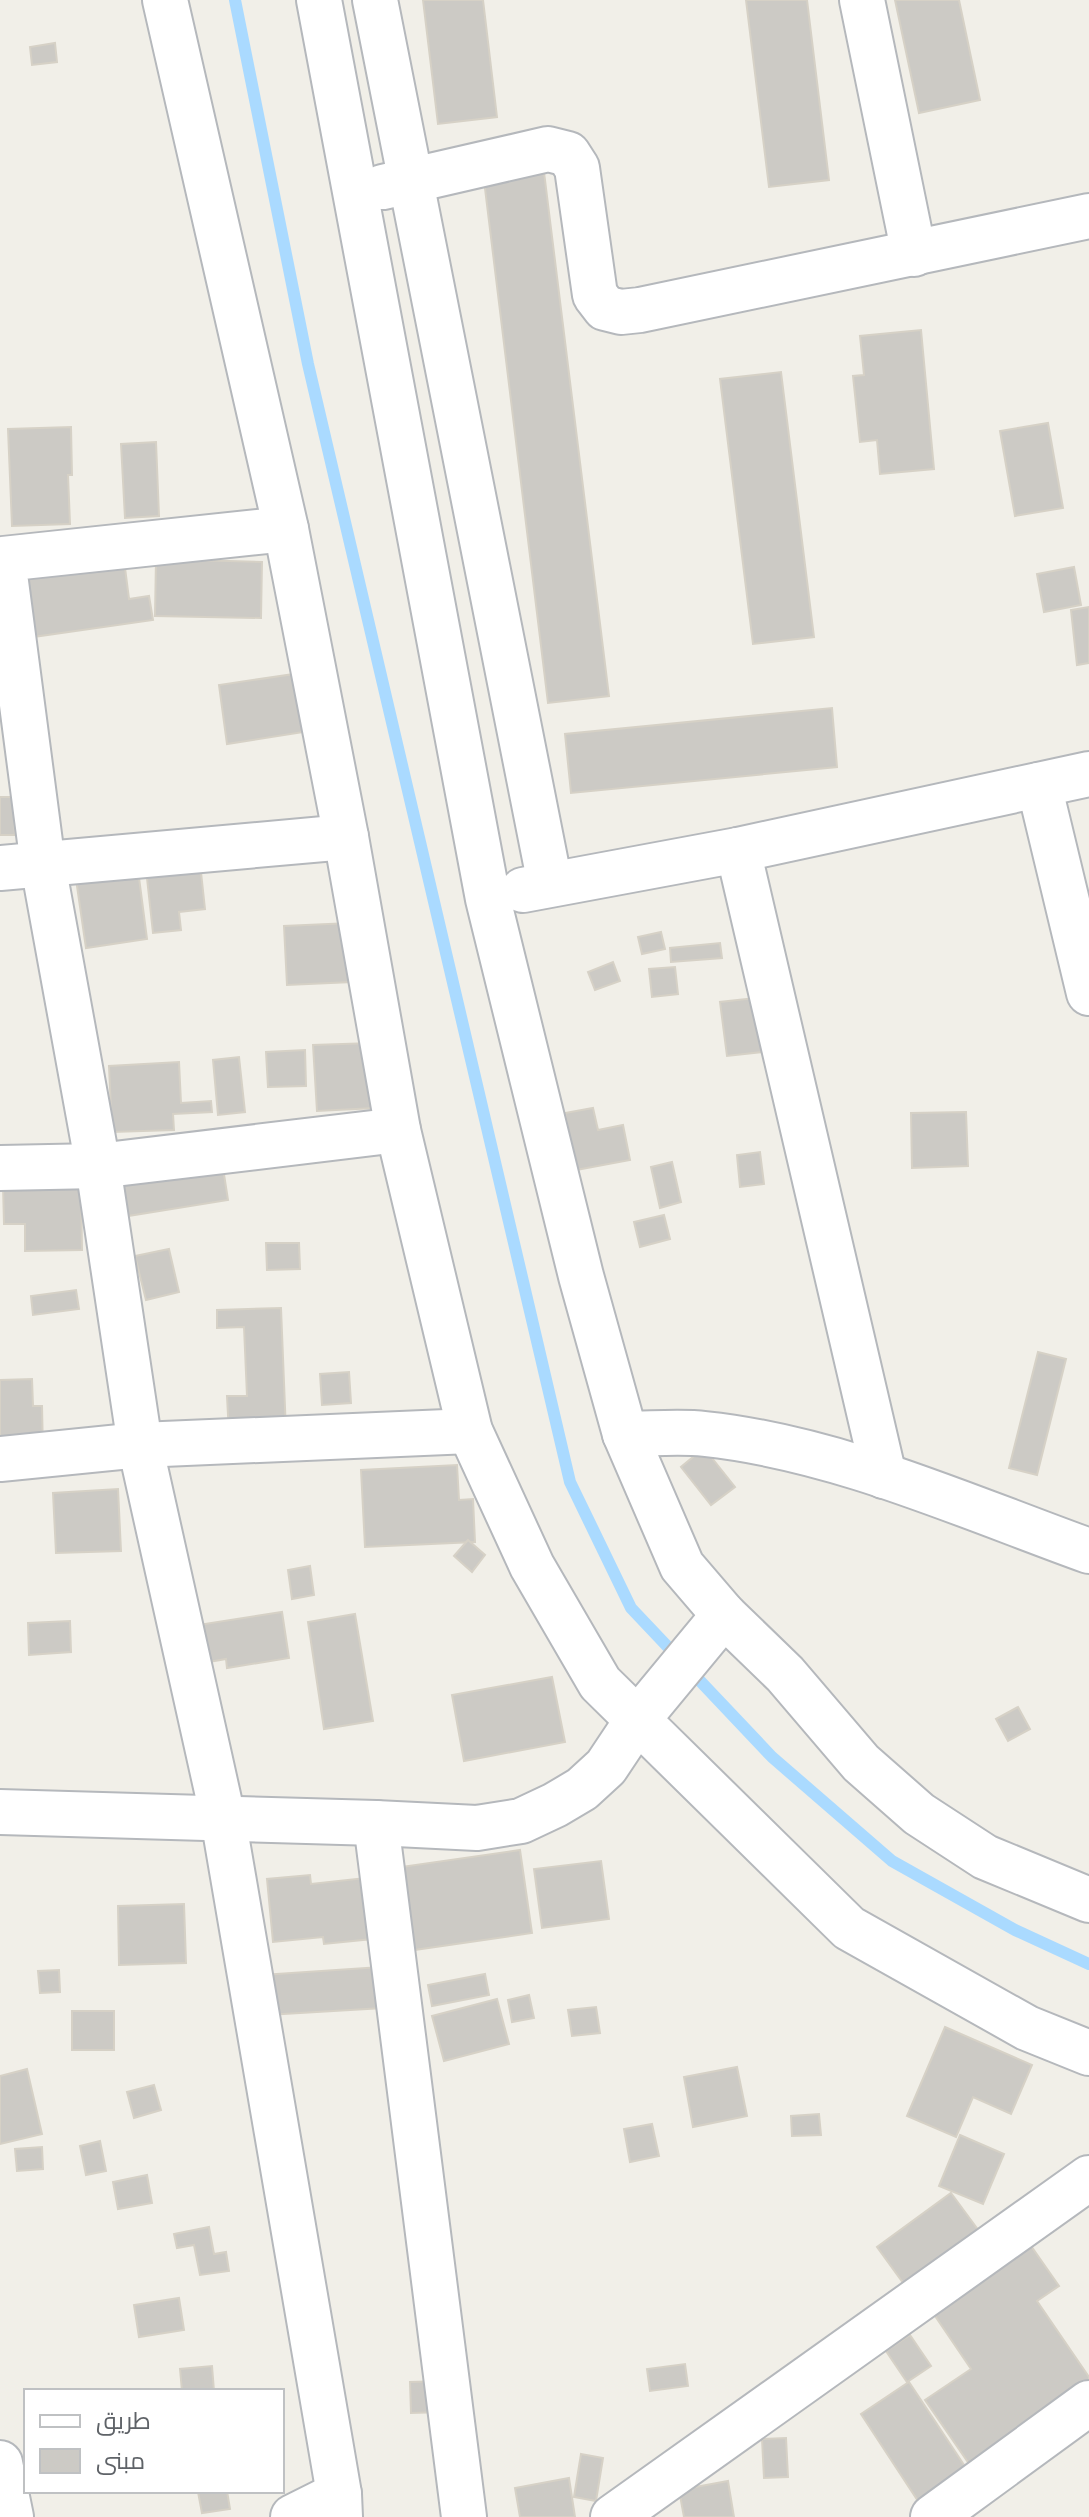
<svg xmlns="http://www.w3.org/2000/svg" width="1089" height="2517" viewBox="0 0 1089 2517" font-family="Raleway,Cairo,sans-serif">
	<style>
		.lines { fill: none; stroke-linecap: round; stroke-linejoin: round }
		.stream { stroke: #aadaff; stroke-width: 12 }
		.building { fill: #cccac5; stroke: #d6d1c6; stroke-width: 2 }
		.minor-casing { stroke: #b5b8bc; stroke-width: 48 }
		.minor { stroke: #fff; stroke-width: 44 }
	</style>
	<rect width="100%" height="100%" fill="#f1efe8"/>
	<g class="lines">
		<path class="stream" d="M235,0l73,364 262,1118 61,126 141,149 120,104 123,69 74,34"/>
	</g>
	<g class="building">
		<path d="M423,0h60l14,117 -59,7z"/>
		<path d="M746,0h61l22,180 -60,7z"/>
		<path d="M895,0h64l21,100 -61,13z"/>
		<path d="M55,43l2,19 -25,3 -2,-18z"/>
		<path d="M543,164l66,532 -61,7 -65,-531z"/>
		<path d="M921,330l13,139 -54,5 -3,-34 -17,2 -7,-66 11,-1 -4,-39z"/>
		<path d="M781,372l33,265 -61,7 -33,-265z"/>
		<path d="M1048,423l15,85 -48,8 -15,-85z"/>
		<path d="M71,427l1,48h-4l2,49 -58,2 -4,-97z"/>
		<path d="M156,442l3,74 -34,2 -4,-74z"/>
		<path d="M156,559l106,3 -1,56 -106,-2z"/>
		<path d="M124,560l5,39 20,-3 4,24 -120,17 -8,-62z"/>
		<path d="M1074,567l7,38 -37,7 -7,-38z"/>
		<path d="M1089,607v56l-12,2 -6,-55z"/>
		<path d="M301,673l9,58 -83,13 -8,-59z"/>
		<path d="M832,708l5,59 -266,26 -6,-59z"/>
		<path d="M0,797h13l2,38h-15z"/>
		<path d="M200,863l5,46 -26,3 2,18 -28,3 -7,-64z"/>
		<path d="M138,870l9,69 -61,9 -10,-69z"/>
		<path d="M350,923l2,59 -65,3 -3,-59z"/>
		<path d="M661,932l4,17 -23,5 -4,-17z"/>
		<path d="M720,943l2,15 -51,4 -1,-14z"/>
		<path d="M613,962l7,19 -25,9 -7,-18z"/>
		<path d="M675,967l3,27 -26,3 -3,-28z"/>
		<path d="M755,998l7,54 -35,4 -7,-54z"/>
		<path d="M372,1043l3,65 -58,3 -4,-66z"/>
		<path d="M305,1050l1,36 -38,1 -2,-35z"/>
		<path d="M239,1057l6,55 -27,3 -5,-55z"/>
		<path d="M179,1062l2,41 30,-2 1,11 -39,2 1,16 -62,2 -3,-66z"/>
		<path d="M593,1108l5,22 25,-5 7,35 -54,10 -11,-57z"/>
		<path d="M966,1112l2,54 -56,2 -1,-55z"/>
		<path d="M760,1152l4,32 -24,3 -3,-32z"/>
		<path d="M672,1162l9,40 -21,6 -9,-41z"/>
		<path d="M223,1168l5,32 -100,16 -5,-32z"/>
		<path d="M81,1184l1,66 -57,1v-27h-21l-1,-39z"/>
		<path d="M664,1215l6,24 -30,8 -6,-25z"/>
		<path d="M266,1243h33l1,26 -33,1z"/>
		<path d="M169,1249l10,43 -33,8 -11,-44z"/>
		<path d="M76,1290l3,19 -46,6 -2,-19z"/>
		<path d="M281,1308l5,124 -57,2 -2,-38h20l-3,-69 -27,1v-18z"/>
		<path d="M1038,1352l28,7 -29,116 -28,-7z"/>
		<path d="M349,1372l2,31 -29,2 -2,-31z"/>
		<path d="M32,1379l1,27h9l1,45 -43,1v-72z"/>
		<path d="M704,1448l31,39 -24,18 -30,-38z"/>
		<path d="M457,1465l2,35 14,-1 2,43 -110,5 -4,-77z"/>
		<path d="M118,1489l3,62 -65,2 -3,-60z"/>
		<path d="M468,1540l17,15 -13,17 -18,-16z"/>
		<path d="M310,1566l4,29 -22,4 -4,-29z"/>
		<path d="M282,1612l7,46 -62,10 -1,-9 -23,4 -5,-38z"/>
		<path d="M355,1614l18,107 -49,8 -16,-107z"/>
		<path d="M70,1621l1,31 -42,3 -1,-32z"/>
		<path d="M552,1677l13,65 -101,19 -12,-66z"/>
		<path d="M1018,1707l12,22 -22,12 -12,-22z"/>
		<path d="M520,1850l12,83 -118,17 -13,-83z"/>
		<path d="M601,1861l8,58 -67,9 -8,-59z"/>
		<path d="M310,1875l1,9 54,-6 7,61 -48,5 -1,-7 -50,5 -6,-63z"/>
		<path d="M184,1904l2,59 -67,2 -1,-59z"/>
		<path d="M380,1967l3,41 -135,8 -2,-40z"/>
		<path d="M59,1970l1,22 -20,1 -2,-22z"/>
		<path d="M485,1974l4,21 -57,11 -4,-21z"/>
		<path d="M529,1995l5,23 -22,4 -4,-22z"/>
		<path d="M497,1999l12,45 -65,17 -12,-45z"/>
		<path d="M596,2007l4,26 -28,3 -4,-26z"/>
		<rect x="72" y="2011" width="42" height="39"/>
		<path d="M945,2027l87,38 -21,49 -38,-17 -17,40 -49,-21z"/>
		<path d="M737,2067l10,49 -54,11 -9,-50z"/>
		<path d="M27,2069l15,65 -42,10v-68z"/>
		<path d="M154,2085l7,25 -27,8 -7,-26z"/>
		<path d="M819,2114l2,21 -29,1 -1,-20z"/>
		<path d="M652,2124l7,32 -29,6 -6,-33z"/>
		<path d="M960,2135l44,19 -21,50 -44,-18z"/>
		<path d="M100,2141l6,30 -20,4 -6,-29z"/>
		<path d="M42,2147l1,22 -26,2 -2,-22z"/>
		<path d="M147,2175l5,28 -34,6 -5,-27z"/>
		<path d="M951,2193l28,38 -75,53 -27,-37z"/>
		<path d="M209,2227l5,27 12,-2 3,19 -29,4 -6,-30 -17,3 -3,-14z"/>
		<path d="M1029,2243l30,43 -22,15 52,76v11l-117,80 -47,-68 46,-31 -40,-59z"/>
		<path d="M179,2298l5,32 -45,7 -5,-32z"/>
		<path d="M910,2335l21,31 -24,16 -21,-31z"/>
		<path d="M685,2364l3,22 -38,5 -3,-22z"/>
		<path d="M212,2366l2,25h-32l-2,-22z"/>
		<path d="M443,2381l1,31 -33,1 -1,-31z"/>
		<path d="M909,2382l59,89 -48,33 -59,-90z"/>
		<path d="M786,2438l2,39 -24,1 -2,-39z"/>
		<path d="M581,2454l22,4 -7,43 -22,-4z"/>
		<path d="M569,2478l6,39h-55l-5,-29z"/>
		<path d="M728,2481l6,36h-50l-5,-27z"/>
		<path d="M227,2491l3,18 -28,4 -4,-21z"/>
	</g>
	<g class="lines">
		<g class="minor-casing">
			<g id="minor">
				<path d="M165,0l121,529 60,308 52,293 72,301 62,135 68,117 249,245 178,100 62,25"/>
				<path d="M319,0l169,899 93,377 44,158 57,132 42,49 61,59 76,89 58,51 66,43 104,43"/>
				<path d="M375,0l175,884"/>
				<path d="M862,0l52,254"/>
				<path d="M383,187l165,-38 20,5 9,14 18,127 10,13 16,4 19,-2 449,-94"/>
				<path d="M286,529l-283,30 40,306 55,301 42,279 83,373 116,676 1,23"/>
				<path d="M1039,785l50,208"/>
				<path d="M738,850l146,626"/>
				<path d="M0,868l346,-31"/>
				<path d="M523,890l215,-40 351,-76"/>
				<path d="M0,1168l98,-2 300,-36"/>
				<path d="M625,1434c26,0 54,-3 80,0 132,14 259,72 384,117"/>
				<path d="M0,1459l140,-14 330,-14"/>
				<path d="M0,1812l376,11 101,5 44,-7 34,-16 27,-16 24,-22 32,-48 86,-104"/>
				<path d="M376,1823l88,694"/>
				<path d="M0,2463l11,54"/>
				<path d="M293,2517l46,-23"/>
				<path d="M613,2517l476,-339"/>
				<path d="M933,2517l156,-114"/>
			</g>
		</g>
		<use href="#minor" class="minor"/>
	</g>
	<rect x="24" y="2389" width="260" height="104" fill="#ffffff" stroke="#bfc1c3" stroke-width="2"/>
	<rect x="40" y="2415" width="40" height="12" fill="#ffffff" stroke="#bfc1c3" stroke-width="2"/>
	<text x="96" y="2429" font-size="24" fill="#5f6368">طريق</text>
	<rect x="40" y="2449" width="40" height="24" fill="#cccac5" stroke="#bfc1c3" stroke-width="2"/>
	<text x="96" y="2469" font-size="24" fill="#5f6368">مبنى</text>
</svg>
